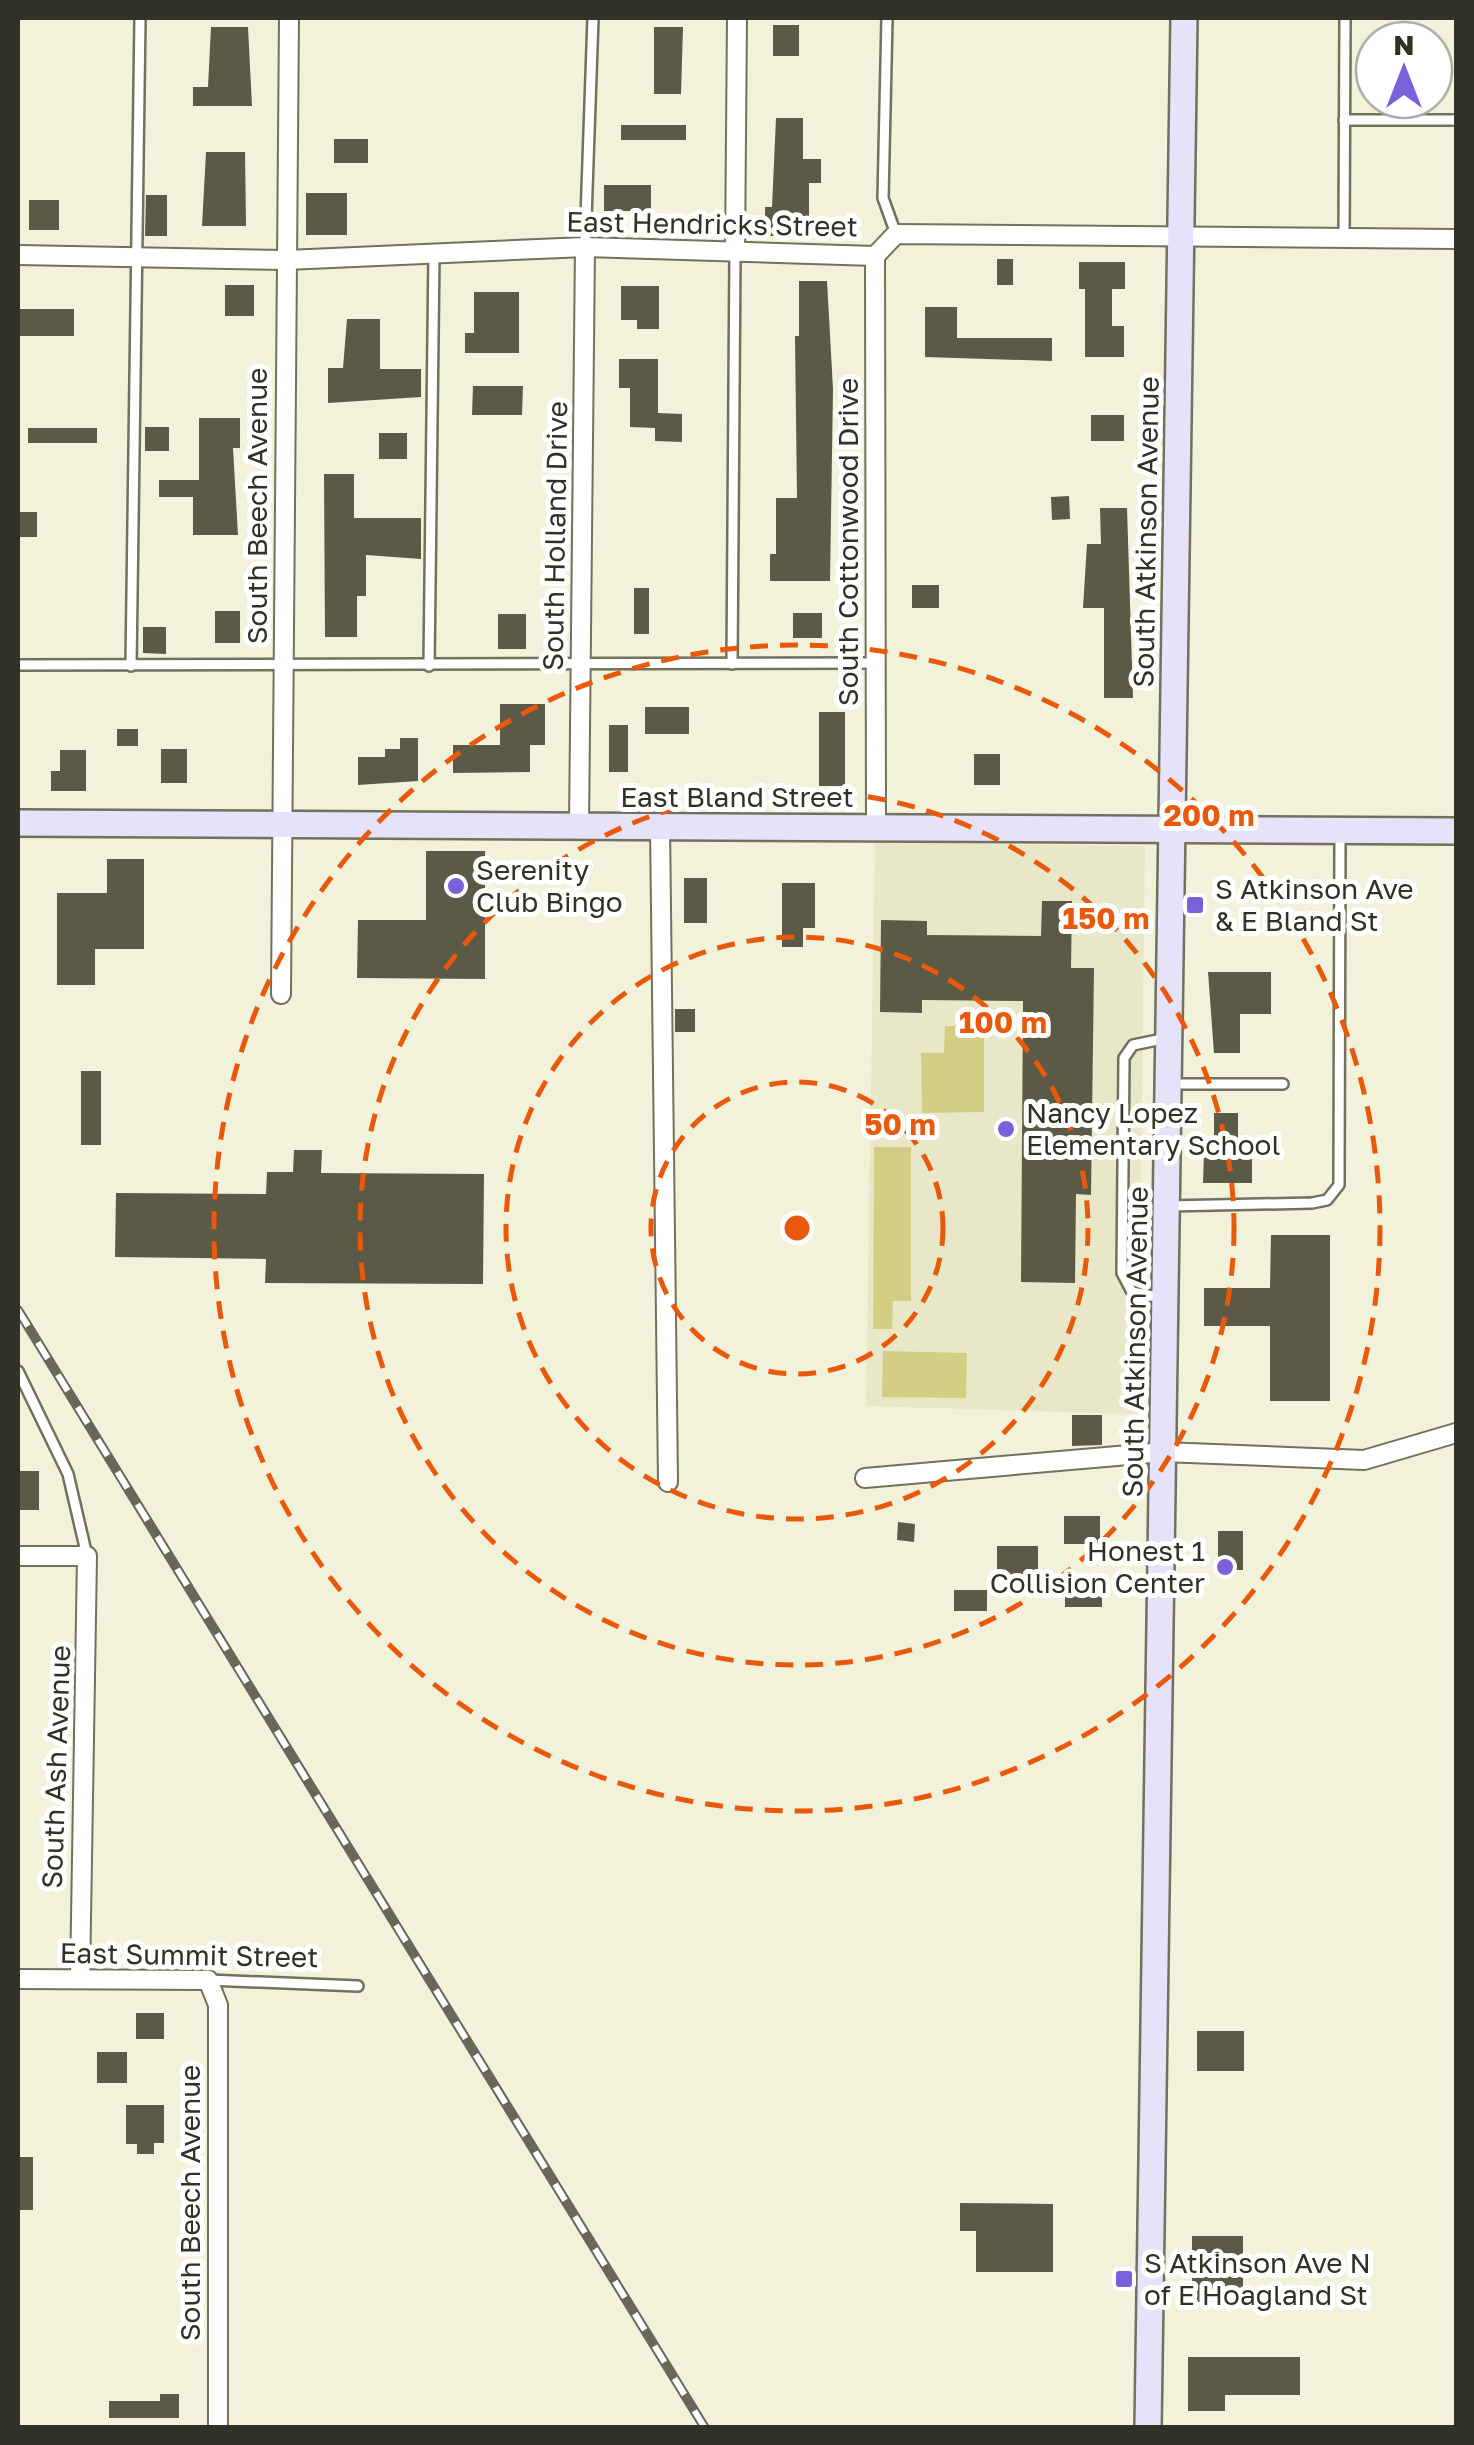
<svg xmlns="http://www.w3.org/2000/svg" width="1474" height="2445" viewBox="0 0 1474 2445" font-family="'Golos Text',sans-serif">
	<style>
		.built { fill: #e8e7c8 }
		.green { fill: #d3ce84 }
		.building { fill: #5b5a46 }
		.lines { fill: none; stroke-linecap: round; stroke-linejoin: round }
		.lane-casing { stroke: #72715d; stroke-width: 14 }
		.street-casing { stroke: #72715d; stroke-width: 22 }
		.secondary-casing { stroke: #72715d; stroke-width: 30 }
		.lane { stroke: #fff; stroke-width: 9 }
		.street { stroke: #fff; stroke-width: 18 }
		.secondary { stroke: #e6e2fa; stroke-width: 25 }
		.rail-casing { stroke: #67675a; stroke-width: 10 }
		.rail { stroke: #fff; stroke-width: 6; stroke-dasharray: 19; stroke-linecap: butt }
		.ring { fill: none; stroke: #e8590c; stroke-width: 5; stroke-dasharray: 18 12 }
		.poi-dot { fill: #7b60db; stroke: #fff; stroke-width: 4 }
		.labels { text-anchor: middle; stroke-width: 10; stroke-linejoin: round; paint-order: stroke }
		.street-label { font-size: 28px; fill: #313128; stroke: #fff }
		.poi-label { font-size: 28px; fill: #313128; stroke: #fff; text-anchor: start }
		.centre { fill: #e8590c; stroke: #fff; stroke-width: 5 }
		.ring-label { font-size: 30px; text-anchor: middle; font-weight: bold; fill: #e8590c; stroke: #fff; stroke-width: 10; stroke-linejoin: round; paint-order: stroke }
	</style>
	<rect width="100%" height="100%" fill="#f2f1da"/>
	<path class="built" d="M875,843l270,3 -7,568 -272,-8z"/>
	<g class="green">
		<path d="M945,1026h39v86l-62,1 -1,-60h23z"/>
		<path d="M874,1147h37v154h-18l-1,28h-19z"/>
		<path d="M883,1351l84,2 -1,45 -84,-1z"/>
	</g>
	<g class="building">
		<rect x="773" y="25" width="26" height="31"/>
		<path d="M211,27h37l4,79h-59v-19h15z"/>
		<path d="M654,27h29l-2,67h-27z"/>
		<path d="M776,118h27v41h18v24h-12v53h-44v-29h7z"/>
		<rect x="621" y="125" width="65" height="15"/>
		<rect x="334" y="139" width="34" height="24"/>
		<path d="M206,152h39l1,74h-44z"/>
		<rect x="604" y="185" width="47" height="26"/>
		<rect x="306" y="193" width="41" height="42"/>
		<path d="M146,195h21v41h-22z"/>
		<rect x="29" y="200" width="30" height="30"/>
		<rect x="997" y="259" width="16" height="26"/>
		<path d="M1079,262h46v27h-13v37h12v31h-39v-68h-6z"/>
		<path d="M799,281h28l6,108 -3,192h-60v-27h6v-56h21l-2,-162h4z"/>
		<rect x="225" y="285" width="29" height="31"/>
		<path d="M621,286h38v43h-22v-9h-16z"/>
		<path d="M474,292h45v61h-54v-20h9z"/>
		<path d="M925,307h32v31h95v23l-127,-4z"/>
		<rect x="18" y="309" width="56" height="27"/>
		<path d="M347,319h33v50h41v28l-93,6v-35h15z"/>
		<path d="M619,359h39v54l24,1v28l-27,-1v-13l-25,-1v-39h-11z"/>
		<path d="M473,386h50l-1,29h-50z"/>
		<rect x="1091" y="415" width="33" height="26"/>
		<path d="M199,418h41v30h-7l5,87h-45v-38h-34v-17h40z"/>
		<rect x="145" y="427" width="24" height="24"/>
		<rect x="28" y="428" width="69" height="15"/>
		<rect x="379" y="433" width="28" height="26"/>
		<path d="M324,474h30v44h67v41l-55,-4v41h-9v41h-32z"/>
		<path d="M1069,496l1,23 -18,1 -1,-23z"/>
		<path d="M1100,508h27l6,190h-29v-90h-21l4,-64h14z"/>
		<rect x="18" y="512" width="19" height="25"/>
		<rect x="912" y="585" width="27" height="23"/>
		<rect x="634" y="588" width="15" height="46"/>
		<rect x="215" y="611" width="25" height="32"/>
		<rect x="793" y="613" width="29" height="25"/>
		<rect x="498" y="614" width="28" height="35"/>
		<path d="M143,627h23v27l-23,-1z"/>
		<path d="M500,704h45v41h-15v27l-77,1v-28h47z"/>
		<rect x="645" y="707" width="44" height="27"/>
		<rect x="819" y="712" width="26" height="74"/>
		<rect x="609" y="725" width="19" height="47"/>
		<rect x="117" y="729" width="21" height="17"/>
		<path d="M400,738h18v43l-60,4v-28h27v-8h15z"/>
		<rect x="161" y="749" width="26" height="34"/>
		<path d="M60,750h26v41h-35v-20h9z"/>
		<rect x="974" y="754" width="26" height="31"/>
		<path d="M426,851h59v128l-128,-1 1,-58h68z"/>
		<path d="M107,859h37v90h-49v36h-38v-92h50z"/>
		<rect x="684" y="878" width="23" height="45"/>
		<path d="M782,883h33v45h-12v19h-21z"/>
		<path d="M1042,901h30l-1,67h23l-3,227 -15,-1 -1,89 -54,-1 2,-281 -101,-1v13l-42,-1 1,-92 46,1v14l114,1z"/>
		<path d="M1208,972h63v42h-31v39h-26z"/>
		<rect x="675" y="1009" width="20" height="23"/>
		<rect x="81" y="1071" width="20" height="74"/>
		<path d="M1214,1113h24v39h14v31h-49l1,-31h10z"/>
		<path d="M294,1150h28l-1,23 163,1 -1,110 -218,-1 1,-24 -151,-2 1,-64 150,1 1,-22h26z"/>
		<path d="M1271,1235h59v166h-60v-75h-66v-38h66z"/>
		<path d="M1072,1415h30v30l-30,1z"/>
		<rect x="18" y="1471" width="21" height="39"/>
		<rect x="1064" y="1516" width="36" height="28"/>
		<path d="M898,1522l17,2 -1,18 -17,-2z"/>
		<rect x="1218" y="1531" width="25" height="39"/>
		<rect x="997" y="1546" width="41" height="29"/>
		<rect x="1065" y="1582" width="37" height="25"/>
		<rect x="954" y="1590" width="33" height="21"/>
		<rect x="136" y="2013" width="28" height="26"/>
		<rect x="1197" y="2031" width="47" height="40"/>
		<rect x="97" y="2052" width="30" height="31"/>
		<path d="M126,2105h38v38h-10v11h-17v-10h-11z"/>
		<rect x="18" y="2157" width="15" height="53"/>
		<path d="M960,2203l93,1v68h-77v-41h-16z"/>
		<rect x="1192" y="2236" width="51" height="66"/>
		<path d="M1188,2357h112v38h-75v16h-37z"/>
		<path d="M160,2394h19v24h-70v-17h51z"/>
	</g>
	<g class="lines">
		<g class="lane-casing">
			<g id="lane">
				<path d="M887,18l-4,180 13,36"/>
				<path d="M1344,120h112"/>
				<path d="M1344,239l1,-221"/>
				<path d="M585,247l8,-229"/>
				<path d="M732,664l3,-411"/>
				<path d="M18,665l857,-2"/>
				<path d="M131,666l9,-648"/>
				<path d="M429,666l5,-413"/>
				<path d="M1172,1084h111"/>
				<path d="M1169,1206l143,-3 15,-3 12,-15 1,-352"/>
				<path d="M1162,1298l-30,-6 -10,-19 2,-215 9,-13 34,-7"/>
				<path d="M18,1371l50,103 19,82"/>
				<path d="M208,1980l150,6"/>
			</g>
		</g>
		<g class="street-casing">
			<g id="street">
				<path d="M735,253l2,-235"/>
				<path d="M18,255l268,5 299,-13 290,9 21,-22 560,5"/>
				<path d="M875,256l1,571"/>
				<path d="M579,826l6,-579"/>
				<path d="M660,826l8,656"/>
				<path d="M281,994l8,-976"/>
				<path d="M865,1478l298,-26 201,8 92,-27"/>
				<path d="M18,1556h69l-7,423"/>
				<path d="M18,1979l190,1 10,25v423"/>
			</g>
		</g>
		<g class="secondary-casing">
			<g id="secondary">
				<path d="M18,823l1438,8"/>
				<path d="M1148,2428l36,-2410"/>
			</g>
		</g>
		<use href="#lane" class="lane"/>
		<use href="#street" class="street"/>
		<use href="#secondary" class="secondary"/>
		<g class="rail-casing">
			<path id="rail" d="M18,1310l687,1118"/>
		</g>
		<use href="#rail" class="rail"/>
	</g>
	<g class="ring">
		<circle cx="797" cy="1228" r="146"/>
		<circle cx="797" cy="1228" r="291"/>
		<circle cx="797" cy="1228" r="437"/>
		<circle cx="797" cy="1228" r="583"/>
	</g>
	<g class="poi-dot">
		<circle cx="456" cy="886" r="10"/>
		<rect x="1185" y="895" width="20" height="20" rx="5"/>
		<circle cx="1006" cy="1129" r="10"/>
		<circle cx="1225" cy="1567" r="10"/>
		<rect x="1114" y="2269" width="20" height="20" rx="5"/>
	</g>
	<g class="labels">
		<g class="street-label">
			<text transform="translate(712 224) rotate(1)" y="10">East Hendricks Street</text>
			<text transform="translate(257 506) rotate(-90)" y="10">South Beech Avenue</text>
			<text transform="translate(1146 532) rotate(-89)" y="10">South Atkinson Avenue</text>
			<text transform="translate(555 536) rotate(-89)" y="10">South Holland Drive</text>
			<text transform="translate(848 542) rotate(-90)" y="10">South Cottonwood Drive</text>
			<text x="737" y="807">East Bland Street</text>
			<text transform="translate(1135 1342) rotate(-89)" y="10">South Atkinson Avenue</text>
			<text transform="translate(56 1767) rotate(-88)" y="10">South Ash Avenue</text>
			<text transform="translate(189 1955) rotate(1)" y="10">East Summit Street</text>
			<text transform="translate(190 2203) rotate(-90)" y="10">South Beech Avenue</text>
		</g>
		<g class="poi-label">
			<text x="476" y="880">Serenity<tspan x="476" dy="32">Club Bingo</tspan></text>
			<text x="1215" y="899">S Atkinson Ave<tspan x="1215" dy="32">&amp; E Bland St</tspan></text>
			<text x="1026" y="1123">Nancy Lopez<tspan x="1026" dy="32">Elementary School</tspan></text>
			<text x="1205" y="1561" text-anchor="end">Honest 1<tspan x="1205" dy="32">Collision Center</tspan></text>
			<text x="1144" y="2273">S Atkinson Ave N<tspan x="1144" dy="32">of E Hoagland St</tspan></text>
		</g>
	</g>
	<circle cx="797" cy="1228" r="15" class="centre"/>
	<g class="ring-label">
		<text x="1209" y="826">200 m</text>
		<text x="1106" y="929">150 m</text>
		<text x="1003" y="1033">100 m</text>
		<text x="900" y="1135">50 m</text>
	</g>
	<rect width="1474" height="2445" fill="none" stroke="#313128" stroke-width="40"/>
	<g transform="translate(1404 70)"><circle r="48" fill="#ffffff" stroke="#adada9" stroke-width="2.5"/>
	<path d="M0-8L18 38L0 25L-18 38Z" fill="#7b60db"/>
	<text y="-15" font-size="28" font-weight="bold" text-anchor="middle" fill="#313128">N</text>
	</g>
</svg>
